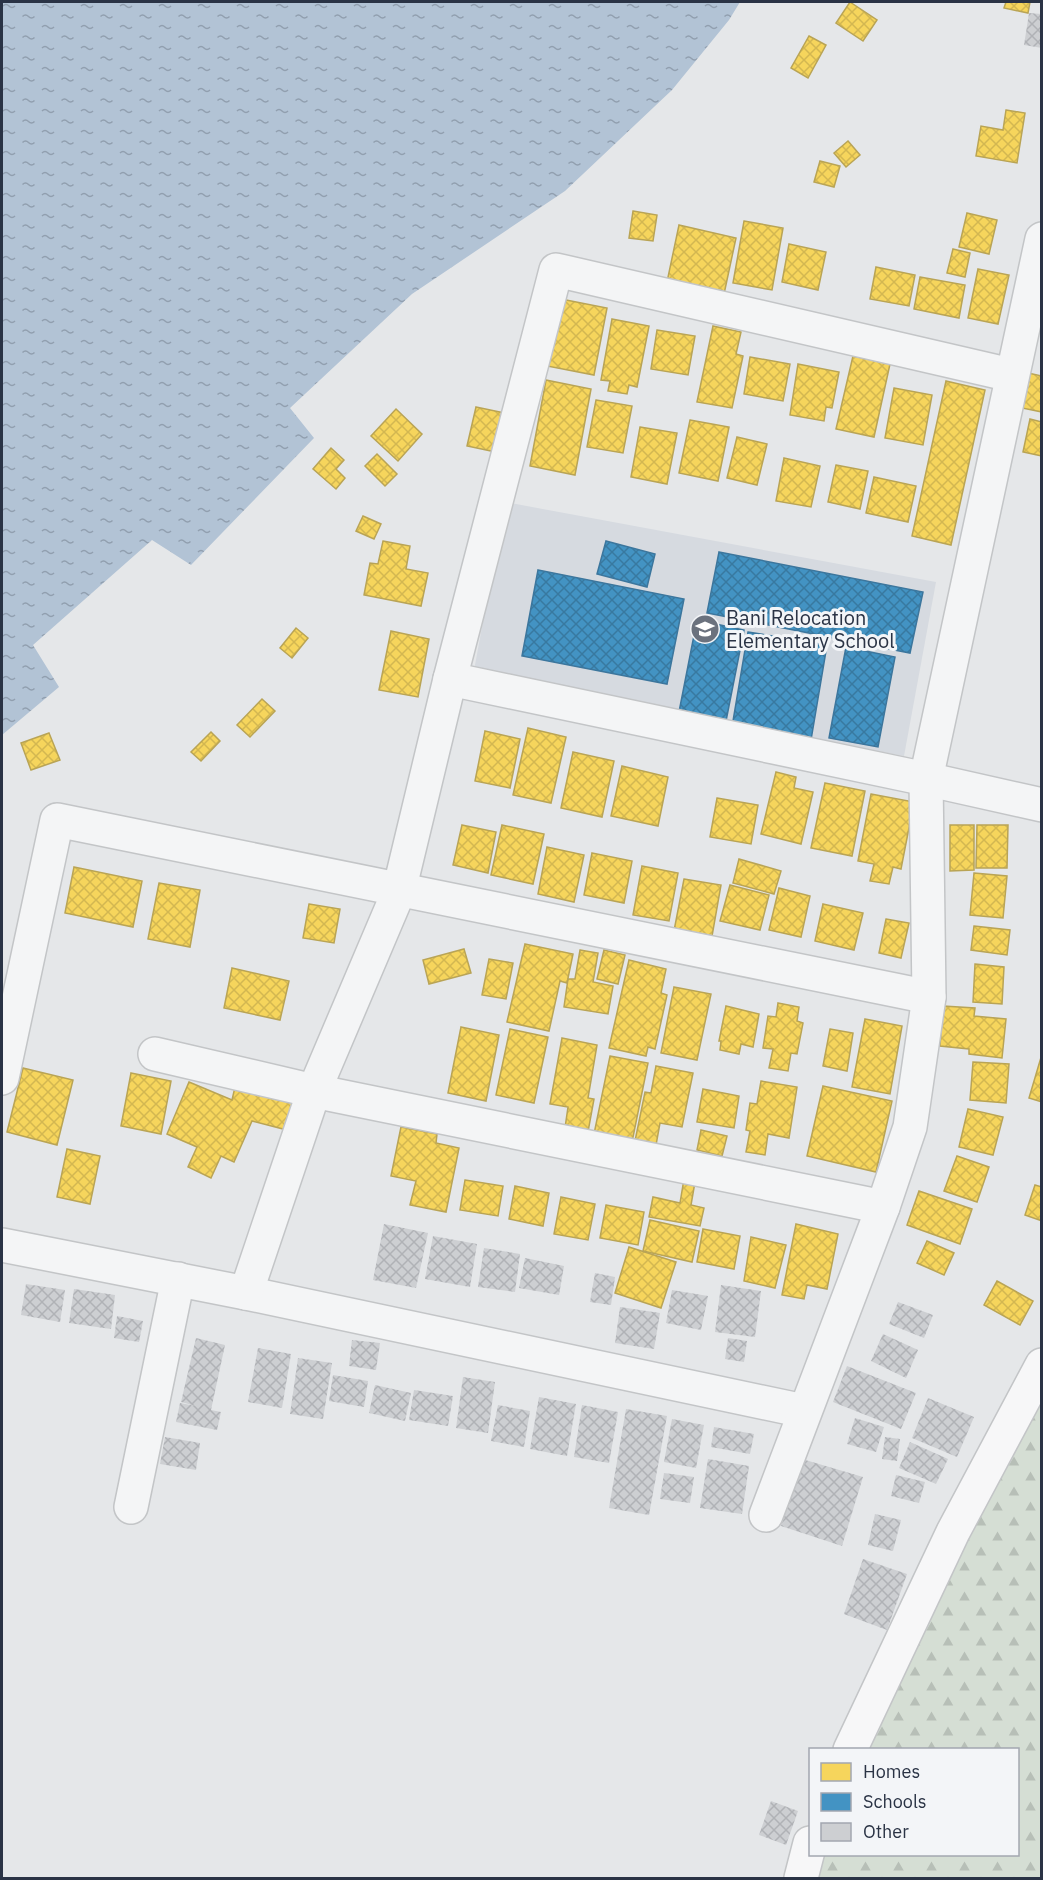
<svg xmlns="http://www.w3.org/2000/svg" width="1043" height="1880" viewBox="0 0 1043 1880" font-family="'IBM Plex Sans',sans-serif">
	<style>
		.built { fill: #d6dae0 }
		.forest { fill: url(#forest-firs) }
		.water { fill: url(#water-ripples) }
		.homes { fill: url(#homes-cross-hatch); stroke: #b9a455; stroke-width: 1.5 }
		.schools { fill: url(#schools-cross-hatch); stroke: #3c769d; stroke-width: 1.5 }
		.building { fill: url(#building-cross-hatch) }
		.lines { fill: none; stroke-linecap: round; stroke-linejoin: round }
		.street-casing { stroke: #c3c5c7; stroke-width: 36 }
		.secondary-casing { stroke: #c3c5c7; stroke-width: 36 }
		.street { stroke: #f4f5f6; stroke-width: 33 }
		.secondary { stroke: #f7f7f8; stroke-width: 33 }
		.labels { text-anchor: middle; stroke-width: 6; stroke-linejoin: round; paint-order: stroke }
		.poi-label { font-size: 20px; fill: #2a3345; stroke: #f3f5f8; text-anchor: start }
	</style>
	<defs>
		<pattern id="forest-firs" width="22" height="20" patternUnits="userSpaceOnUse" patternTransform="scale(1.5)"><rect width="22" height="20" fill="#d5ded4"/><path d="M5 1l3.5 6h-7zM16 11l3.5 6h-7z" fill="#b7bfb7"/></pattern>
		<pattern id="water-ripples" width="26" height="14" patternUnits="userSpaceOnUse" patternTransform="scale(1.5)"><rect width="26" height="14" fill="#b2c3d5"/><path d="M2 4q2-2 4 0t4 0M15 11q2-2 4 0t4 0" fill="none" stroke="#919faf"/></pattern>
		<pattern id="homes-cross-hatch" width="8" height="8" patternUnits="userSpaceOnUse" patternTransform="scale(1.5)"><rect width="8" height="8" fill="#f6d55c"/><path d="M0 0l8 8M0 8l8-8" fill="none" stroke="#d3b751"/></pattern>
		<pattern id="schools-cross-hatch" width="8" height="8" patternUnits="userSpaceOnUse" patternTransform="scale(1.5)"><rect width="8" height="8" fill="#4393c3"/><path d="M0 0l8 8M0 8l8-8" fill="none" stroke="#3879a0"/></pattern>
		<pattern id="building-cross-hatch" width="8" height="8" patternUnits="userSpaceOnUse" patternTransform="scale(1.5)"><rect width="8" height="8" fill="#cdcfd2"/><path d="M0 0l8 8M0 8l8-8" fill="none" stroke="#b0b2b6"/></pattern>
	</defs>
	<rect width="100%" height="100%" fill="#e5e7e9"/>
	<path class="built" d="M505,502l431,80 -32,174 -431,-80z"/>
	<path class="forest" d="M1041,1365v513h-240l9,-24h208v-104l-168,-1z"/>
	<path class="water" d="M2,2h738l-11,18 -57,70 -107,101 -153,103 -122,114 24,30 -123,127 -39,-25 -119,105 26,42 -57,48z"/>
	<g class="homes">
		<path d="M850,2l27,18 -14,21 -27,-18z"/>
		<path d="M1006,2h24l-2,11 -24,-5z"/>
		<path d="M809,36l17,9 -18,33 -17,-10z"/>
		<path d="M1006,110l19,3 -8,50 -41,-7 5,-30 22,4z"/>
		<path d="M848,141l12,14 -14,12 -12,-14z"/>
		<path d="M820,161l20,5 -6,21 -20,-5z"/>
		<path d="M633,211l24,4 -4,26 -24,-3z"/>
		<path d="M967,213l30,7 -8,34 -30,-7z"/>
		<path d="M744,221l39,7 -11,62 -39,-7z"/>
		<path d="M679,225l57,13 -12,56 -57,-12z"/>
		<path d="M789,244l37,8 -8,38 -36,-8z"/>
		<path d="M953,249l17,4 -5,24 -18,-4z"/>
		<path d="M876,267l39,8 -6,31 -39,-7z"/>
		<path d="M978,269l31,6 -11,49 -30,-6z"/>
		<path d="M920,277l45,8 -6,33 -45,-9z"/>
		<path d="M561,299l46,9 -13,67 -47,-9z"/>
		<path d="M612,319l37,7 -12,61 -8,-2 -2,9 -19,-3 2,-10 -9,-1z"/>
		<path d="M713,326l28,6 -5,22 7,2 -11,52 -35,-6z"/>
		<path d="M657,330l38,6 -7,39 -37,-6z"/>
		<path d="M853,356l37,8 -16,73 -38,-8z"/>
		<path d="M750,357l40,7 -7,37 -39,-7z"/>
		<path d="M798,364l41,8 -7,36 -6,-1 -2,14 -34,-6z"/>
		<path d="M1028,373l14,3v36l-20,-4z"/>
		<path d="M546,380l45,9 -16,86 -45,-9z"/>
		<path d="M946,381l39,9 -34,155 -39,-9z"/>
		<path d="M894,388l38,7 -9,50 -38,-7z"/>
		<path d="M596,400l36,6 -9,47 -36,-6z"/>
		<path d="M476,407l29,6 -9,39 -29,-6z"/>
		<path d="M396,409l26,25 -24,27 -27,-25z"/>
		<path d="M1030,419l12,3v34l-19,-4z"/>
		<path d="M690,420l39,7 -11,54 -39,-8z"/>
		<path d="M640,427l37,6 -10,51 -36,-7z"/>
		<path d="M737,437l30,7 -10,41 -30,-7z"/>
		<path d="M331,448l13,12 -8,9 9,9 -9,11 -23,-20z"/>
		<path d="M377,454l20,20 -12,12 -20,-20z"/>
		<path d="M784,458l36,8 -9,41 -35,-6z"/>
		<path d="M836,465l32,6 -8,38 -32,-7z"/>
		<path d="M874,477l42,9 -8,36 -42,-9z"/>
		<path d="M363,516l18,8 -7,15 -18,-8z"/>
		<path d="M383,541l27,5 -4,23 22,4 -7,33 -57,-11 6,-32 8,1z"/>
		<path d="M296,628l12,10 -16,20 -12,-10z"/>
		<path d="M391,631l38,8 -11,58 -39,-7z"/>
		<path d="M262,699l13,12 -25,26 -13,-12z"/>
		<path d="M528,728l38,9 -15,66 -38,-8z"/>
		<path d="M485,731l35,8 -10,49 -35,-7z"/>
		<path d="M211,732l9,9 -19,20 -10,-9z"/>
		<path d="M49,733l11,27 -29,10 -10,-27z"/>
		<path d="M573,752l41,9 -12,56 -41,-9z"/>
		<path d="M622,766l46,11 -10,49 -47,-10z"/>
		<path d="M776,772l20,5 -2,11 19,4 -12,52 -40,-10z"/>
		<path d="M825,783l40,8 -13,65 -41,-8z"/>
		<path d="M871,794l43,8 -13,67 -8,-2 -4,17 -19,-3 4,-17 -16,-3z"/>
		<path d="M717,798l41,7 -7,39 -41,-7z"/>
		<path d="M462,825l34,7 -8,41 -35,-8z"/>
		<path d="M502,825l42,9 -11,50 -42,-9z"/>
		<path d="M950,825h24v45l-24,1z"/>
		<path d="M977,825h31l-1,43h-31z"/>
		<path d="M547,847l37,8 -10,47 -36,-8z"/>
		<path d="M592,853l40,8 -8,42 -40,-8z"/>
		<path d="M739,859l42,12 -7,23 -41,-11z"/>
		<path d="M642,866l36,7 -9,48 -36,-6z"/>
		<path d="M74,867l68,14 -9,46 -68,-14z"/>
		<path d="M974,873l33,3 -4,42 -33,-3z"/>
		<path d="M684,879l37,6 -10,57 -38,-6z"/>
		<path d="M159,883l41,7 -10,57 -42,-8z"/>
		<path d="M730,885l39,10 -9,35 -40,-9z"/>
		<path d="M779,888l31,8 -9,41 -32,-7z"/>
		<path d="M309,904l31,5 -6,34 -31,-5z"/>
		<path d="M823,904l40,9 -9,37 -39,-9z"/>
		<path d="M886,919l23,4 -8,35 -22,-5z"/>
		<path d="M974,926l36,4 -3,25 -36,-5z"/>
		<path d="M525,944l48,10 -6,29 -7,-2 -11,50 -42,-9z"/>
		<path d="M464,949l7,24 -42,11 -6,-24z"/>
		<path d="M580,950l18,3 -5,29 20,4 -5,28 -44,-7 4,-28h7z"/>
		<path d="M604,950l21,5 -7,29 -21,-5z"/>
		<path d="M489,959l24,4 -7,36 -24,-4z"/>
		<path d="M629,960l37,9 -5,24 6,2 -12,54 -7,-2 -2,9 -37,-8z"/>
		<path d="M975,964l29,3 -2,37 -29,-2z"/>
		<path d="M232,968l57,13 -9,39 -56,-12z"/>
		<path d="M674,987l37,7 -14,66 -36,-7z"/>
		<path d="M778,1003l21,4 -2,14 6,2 -6,31 -6,-1 -3,18 -19,-3 4,-19 -10,-1 5,-32 8,1z"/>
		<path d="M726,1006l33,8 -6,33 -12,-3 -2,10 -19,-4 1,-9h-2z"/>
		<path d="M943,1006l32,2 -1,8 32,3 -4,39 -33,-4v-5l-29,-3z"/>
		<path d="M865,1019l37,7 -12,68 -38,-7z"/>
		<path d="M461,1027l38,8 -13,66 -38,-8z"/>
		<path d="M510,1029l38,8 -14,66 -38,-8z"/>
		<path d="M830,1029l23,4 -6,38 -24,-5z"/>
		<path d="M562,1038l35,7 -9,53 6,1 -6,33 -23,-4 3,-21 -18,-3z"/>
		<path d="M1042,1054v48l-13,-4z"/>
		<path d="M610,1056l38,7 -16,79 -38,-8z"/>
		<path d="M973,1062l36,2 -3,39 -36,-3z"/>
		<path d="M656,1066l37,7 -11,54 -22,-4 -4,22 -21,-4 10,-49 6,1z"/>
		<path d="M23,1068l50,12 -16,65 -50,-13z"/>
		<path d="M131,1073l40,8 -10,53 -40,-8z"/>
		<path d="M761,1081l36,6 -8,51 -21,-4 -3,21 -19,-3 4,-21 -4,-1 4,-27 7,1z"/>
		<path d="M189,1082l43,18 4,-17 59,14 -8,33 -35,-9 -18,41 -13,-6 -10,22 -23,-11 9,-20 -30,-13z"/>
		<path d="M823,1086l69,15 -16,71 -69,-16z"/>
		<path d="M703,1089l36,7 -5,32 -37,-6z"/>
		<path d="M968,1109l35,8 -10,38 -34,-8z"/>
		<path d="M401,1127l36,7 -1,9 23,5 -13,64 -36,-7 6,-24 -25,-5z"/>
		<path d="M701,1130l26,6 -5,20 -25,-6z"/>
		<path d="M67,1149l33,7 -10,48 -33,-7z"/>
		<path d="M957,1156l32,11 -12,35 -33,-11z"/>
		<path d="M684,1179l11,3 -4,23 13,3 -4,18 -51,-9 4,-20 27,6z"/>
		<path d="M465,1180l38,6 -5,30 -38,-6z"/>
		<path d="M1035,1185l7,2v34l-17,-6z"/>
		<path d="M515,1186l34,7 -6,33 -34,-7z"/>
		<path d="M919,1191l53,18 -12,35 -53,-19z"/>
		<path d="M561,1197l34,7 -7,36 -34,-6z"/>
		<path d="M606,1205l38,7 -6,33 -38,-7z"/>
		<path d="M650,1220l49,11 -7,31 -49,-11z"/>
		<path d="M796,1224l42,10 -11,55 -20,-4 -3,14 -22,-4z"/>
		<path d="M703,1229l37,7 -6,33 -37,-7z"/>
		<path d="M751,1237l35,8 -11,43 -31,-7z"/>
		<path d="M927,1241l27,12 -10,22 -27,-12z"/>
		<path d="M629,1247l47,15 -15,46 -46,-15z"/>
		<path d="M997,1281l36,20 -13,24 -36,-20z"/>
	</g>
	<g class="schools">
		<path d="M606,541l49,13 -8,33 -50,-13z"/>
		<path d="M719,552l204,40 -13,61 -203,-40z"/>
		<path d="M538,570l146,29 -17,85 -145,-28z"/>
		<path d="M697,620l47,10 -18,91 -47,-9z"/>
		<path d="M748,632l79,13 -16,95 -79,-13z"/>
		<path d="M846,647l49,10 -17,90 -49,-9z"/>
	</g>
	<g class="building">
		<path d="M1029,13l13,1v34l-18,-3z"/>
		<path d="M384,1224l44,9 -12,55 -43,-8z"/>
		<path d="M433,1236l44,8 -7,43 -45,-8z"/>
		<path d="M484,1248l36,6 -5,38 -37,-5z"/>
		<path d="M525,1258l39,8 -5,29 -40,-7z"/>
		<path d="M595,1273l20,4 -4,28 -21,-3z"/>
		<path d="M26,1284l39,6 -5,32 -39,-7z"/>
		<path d="M721,1285l40,6 -6,46 -40,-5z"/>
		<path d="M74,1289l41,6 -4,34 -42,-6z"/>
		<path d="M672,1290l36,6 -7,34 -35,-7z"/>
		<path d="M898,1302l35,13 -9,23 -35,-14z"/>
		<path d="M620,1307l40,6 -6,36 -39,-6z"/>
		<path d="M117,1316l26,5 -4,21 -25,-4z"/>
		<path d="M883,1334l35,16 -12,28 -35,-17z"/>
		<path d="M196,1338l29,7 -14,65 10,2 -4,18 -41,-8 4,-19 16,3 -15,-4z"/>
		<path d="M728,1338l19,3 -3,21 -19,-3z"/>
		<path d="M352,1340l28,3 -4,27 -27,-4z"/>
		<path d="M258,1348l33,6 -9,54 -34,-6z"/>
		<path d="M298,1358l34,5 -9,56 -33,-5z"/>
		<path d="M847,1366l69,27 -15,36 -68,-27z"/>
		<path d="M333,1375l35,6 -4,26 -35,-6z"/>
		<path d="M463,1377l32,5 -7,51 -32,-5z"/>
		<path d="M375,1385l36,8 -6,28 -36,-8z"/>
		<path d="M414,1390l39,6 -5,30 -39,-6z"/>
		<path d="M539,1397l37,7 -9,52 -37,-7z"/>
		<path d="M928,1398l46,19 -17,40 -45,-19z"/>
		<path d="M498,1405l32,6 -6,36 -33,-6z"/>
		<path d="M582,1405l36,7 -9,51 -35,-6z"/>
		<path d="M626,1409l41,7 -18,99 -40,-7z"/>
		<path d="M855,1418l29,9 -8,25 -29,-8z"/>
		<path d="M672,1419l32,6 -8,43 -32,-6z"/>
		<path d="M714,1427l40,7 -4,20 -39,-7z"/>
		<path d="M165,1437l35,6 -4,27 -36,-6z"/>
		<path d="M885,1437l15,2 -3,22 -15,-2z"/>
		<path d="M910,1442l38,17 -12,25 -37,-16z"/>
		<path d="M708,1459l41,7 -7,48 -42,-6z"/>
		<path d="M802,1459l61,18 -21,69 -61,-20z"/>
		<path d="M664,1473l30,4 -4,26 -30,-4z"/>
		<path d="M896,1475l29,7 -6,21 -28,-7z"/>
		<path d="M875,1514l26,6 -8,31 -25,-6z"/>
		<path d="M863,1559l44,15 -20,56 -43,-16z"/>
		<path d="M771,1801l27,10 -12,34 -27,-10z"/>
	</g>
	<g class="lines">
		<g class="street-casing">
			<g id="street">
				<path d="M450,679l476,100 116,26"/>
				<path d="M155,1054l159,37 569,116"/>
				<path d="M2,1078l55,-258 872,177"/>
				<path d="M2,1245l244,48 558,118"/>
				<path d="M246,1293l68,-202 85,-200 51,-212 106,-409 455,105"/>
				<path d="M131,1507l47,-228"/>
				<path d="M766,1515l117,-308 27,-80 19,-130 -3,-218 116,-540"/>
			</g>
		</g>
		<g class="secondary-casing">
			<g id="secondary">
				<path d="M850,1750l103,-218 89,-167"/>
				<path d="M801,1878l9,-35"/>
			</g>
		</g>
		<use href="#street" class="street"/>
		<use href="#secondary" class="secondary"/>
	</g>
	<defs>
		<g id="school-disc" transform="scale(1.5)"><circle r="9.5" fill="#6b727e" stroke="#f3f5f8"/><path d="M0-5L7-2L0 1L-7-2ZM-4 1L0 2.5L4 1V4Q0 6-4 4Z" fill="#fff"/></g>
	</defs>
	<g fill-rule="evenodd">
		<use href="#school-disc" x="705" y="629"/>
	</g>
	<g class="labels">
		<g class="poi-label">
			<text x="726" y="625">Bani Relocation<tspan x="726" dy="23">Elementary School</tspan></text>
		</g>
	</g>
	<rect width="1043" height="1880" fill="none" stroke="#2a3345" stroke-width="6"/>
	<rect x="809" y="1748" width="210" height="108" fill="#f3f5f8" stroke="#a3a7b0" stroke-width="1.5"/>
	<rect x="821" y="1763" width="30" height="18" fill="#f6d55c" stroke="#a3a7b0" stroke-width="1.5"/>
	<text x="863" y="1778" font-size="18" fill="#2a3345">Homes</text>
	<rect x="821" y="1793" width="30" height="18" fill="#4393c3" stroke="#a3a7b0" stroke-width="1.5"/>
	<text x="863" y="1808" font-size="18" fill="#2a3345">Schools</text>
	<rect x="821" y="1823" width="30" height="18" fill="#cdcfd2" stroke="#a3a7b0" stroke-width="1.5"/>
	<text x="863" y="1838" font-size="18" fill="#2a3345">Other</text>
</svg>
